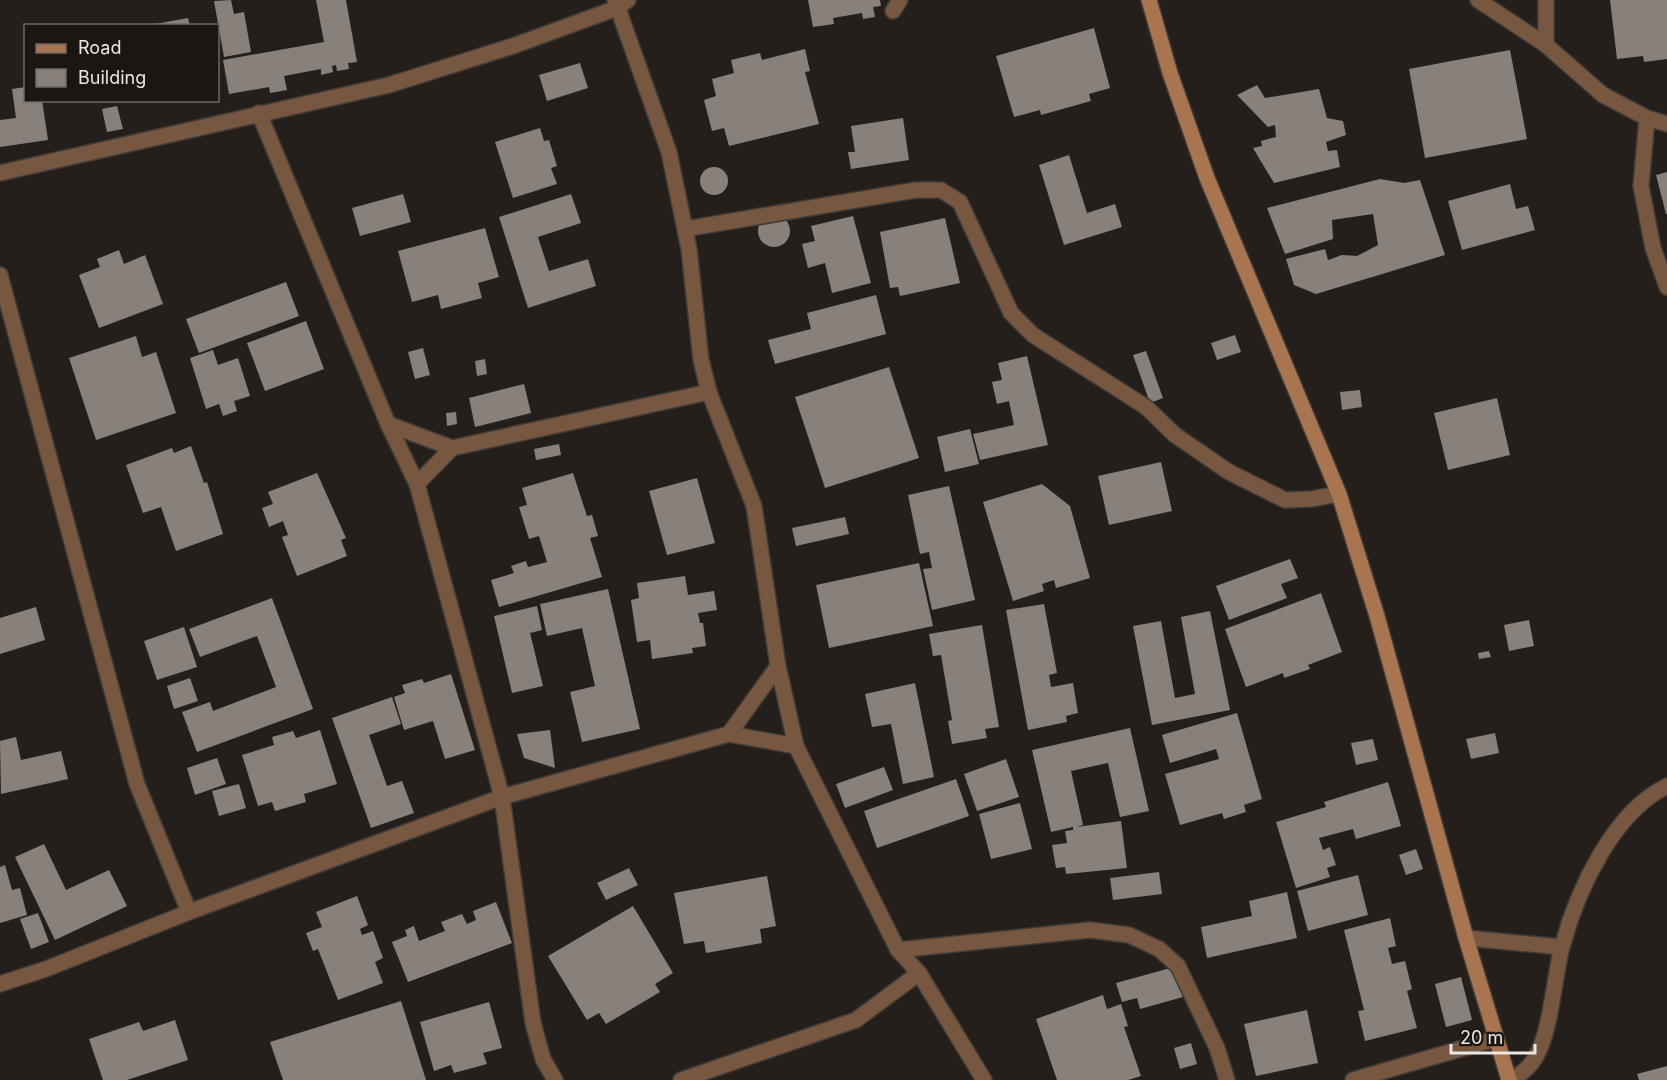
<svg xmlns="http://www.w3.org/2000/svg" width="1667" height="1080" viewBox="0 0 1667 1080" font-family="Inter,sans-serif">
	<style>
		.building { fill: #88807b }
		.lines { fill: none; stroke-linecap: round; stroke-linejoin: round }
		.street-casing { stroke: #413b37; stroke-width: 18 }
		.secondary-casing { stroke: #413b37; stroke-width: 18 }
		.street { stroke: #775740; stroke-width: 15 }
		.secondary { stroke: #a97550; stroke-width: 15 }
	</style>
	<rect width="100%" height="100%" fill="#251f1b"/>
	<g class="building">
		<path d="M231,0l3,14 10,-2 7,40 -27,5 -10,-56z"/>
		<path d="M316,0h30l11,62 -9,1 1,6 -12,2 -1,-6 -4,1 1,6 -12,3v-6l-37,7 3,14 -17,3 -1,-6 -40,7 -6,-34 101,-18z"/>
		<path d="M808,0h72l1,6 -8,1 2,10 -12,2 -1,-6 -29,5 1,6 -21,3z"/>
		<path d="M1610,0h57v59l-23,3 -1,-6 -26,3z"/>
		<path d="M188,18l2,8h-35v-2z"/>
		<path d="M1094,28l16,60 -21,6 2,7 -50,14 -1,-5 -26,7 -18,-61z"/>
		<path d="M805,49l5,22 -5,1 14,52 -90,22 -5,-18 -12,3 -8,-31 12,-4 -4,-17 22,-6 -3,-13 29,-7 2,7z"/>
		<path d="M1510,50l17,89 -102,19 -16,-89z"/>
		<path d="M580,63l8,25 -41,13 -8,-26z"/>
		<path d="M1257,85l8,13 54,-9 8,29 16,3 3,14 -20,7 2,9 9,-1 3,17 -66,16 -21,-35 9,-2 -1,-5 15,-4 -1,-12 -7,2 -31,-32z"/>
		<path d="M26,87v13h16l6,40 -48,7v-27l16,-2 -4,-29z"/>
		<path d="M117,106l6,23 -16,3 -5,-23z"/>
		<path d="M903,118l6,42 -58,9 -3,-17h7l-4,-26z"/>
		<path d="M540,128l4,13 5,-1 8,26 -6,2 6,16 -44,14 -18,-56z"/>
		<path d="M1069,155l18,58 28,-9 7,23 -58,18 -25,-80z"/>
		<circle cx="714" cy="181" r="14"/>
		<path d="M1667,172v42h-1l-10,-39z"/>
		<path d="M1380,179l24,4 16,-3 25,75 -129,39 -22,-9 -8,-26 39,-10 3,11 14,-5 15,1 21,-11 -5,-31 -41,6 1,19 -48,15 -18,-46z"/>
		<path d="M1510,184l6,25 12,-3 7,24 -73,20 -14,-49z"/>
		<path d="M403,194l8,28 -51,14 -8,-28z"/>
		<path d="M571,194l10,29 -43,14 11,34 39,-12 8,27 -68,22 -29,-91z"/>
		<circle cx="774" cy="231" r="16"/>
		<path d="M853,216l18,67 -39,10 -7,-30 -17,5 -6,-24 13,-3 -4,-15z"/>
		<path d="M945,218l15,65 -60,13 -2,-9 -8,1 -10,-56z"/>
		<path d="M485,228l14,49 -21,6 4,15 -41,11 -3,-14 -26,7 -14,-51z"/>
		<path d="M119,250l5,14 21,-9 18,49 -64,24 -20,-53 21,-8 -3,-8z"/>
		<path d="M286,282l13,34 -100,37 -13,-34z"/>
		<path d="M876,295l10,39 -111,30 -7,-24 43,-11 -4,-16z"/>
		<path d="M306,321l18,48 -59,22 -18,-48z"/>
		<path d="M1235,335l6,17 -24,8 -6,-17z"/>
		<path d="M136,336l6,21 14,-5 20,61 -80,27 -27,-82z"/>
		<path d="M423,348l7,27 -15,4 -7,-27z"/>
		<path d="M213,350l5,15 20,-7 12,38 -16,5 3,10 -14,5 -4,-12 -13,5 -16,-51z"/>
		<path d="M1146,351l17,47 -13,5 -17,-48z"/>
		<path d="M1027,356l21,89 -68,15 -7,-26 41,-9 -5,-24 -12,3 -5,-22 10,-2 -4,-17z"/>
		<path d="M485,359l2,15 -10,2 -2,-15z"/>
		<path d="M889,367l30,91 -94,30 -30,-91z"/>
		<path d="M524,384l7,29 -56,14 -6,-29z"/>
		<path d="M1360,390l2,17 -20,3 -2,-18z"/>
		<path d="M1497,398l13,57 -62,15 -14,-57z"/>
		<path d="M456,412l1,12 -10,2 -1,-13z"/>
		<path d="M970,429l9,35 -34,8 -8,-35z"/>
		<path d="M559,444l2,11 -25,5 -2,-11z"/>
		<path d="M191,446l13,37 3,-1 16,52 -47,17 -15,-44 -18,6 -17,-48 46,-17 2,5z"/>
		<path d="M1161,462l11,49 -63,14 -11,-49z"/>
		<path d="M317,473l29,65 -5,2 6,16 -50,20 -15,-39 6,-2 -5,-14 -14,6 -7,-19 11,-4 -5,-12z"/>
		<path d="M573,473l14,43 5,-1 6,21 -8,2 12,39 -103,30 -8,-27 23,-7 -3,-7 15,-5 2,6 19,-5 -8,-26 -10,3 -10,-32 8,-2 -5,-17z"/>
		<path d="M697,478l18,65 -48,12 -18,-64z"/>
		<path d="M1042,484l28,22 20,72 -34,10 -2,-8 -12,4 2,7 -31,10 -30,-99z"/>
		<path d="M949,486l26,114 -43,10 -9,-41 9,-1 -3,-16 -9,2 -12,-59z"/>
		<path d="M845,517l4,17 -53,12 -4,-18z"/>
		<path d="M1290,559l8,19 -17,6 6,14 -58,22 -13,-34z"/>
		<path d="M919,563l14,63 -104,22 -13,-63z"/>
		<path d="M685,576l3,19 26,-4 3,19 -19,3 2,10h3l3,23 -14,2 1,5 -41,6 -2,-19 -13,2 -6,-42 8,-2 -2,-15z"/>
		<path d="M608,589l32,140 -58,13 -12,-50 25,-6 -13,-58 -35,8 -7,-32z"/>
		<path d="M1321,593l21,59 -34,13 2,4 -26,9 -1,-5 -37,14 -21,-58z"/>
		<path d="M272,598l41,111 -116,43 -15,-40 28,-10 3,9 63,-24 -19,-51 -57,21 -11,-28z"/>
		<path d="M1044,604l13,69 -8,2 2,12 22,-4 5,30 -12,3 1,6 -39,8 -22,-120z"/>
		<path d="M537,606l5,24 -12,3 13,53 -31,7 -18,-77z"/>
		<path d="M36,607l9,33 -45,14v-36z"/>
		<path d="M1210,611l20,99 -78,15 -19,-99 28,-5 14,77 20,-4 -14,-77z"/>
		<path d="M1529,620l5,26 -25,5 -5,-26z"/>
		<path d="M982,625l17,102 -14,2 2,9 -35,6 -4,-23 4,-1 -11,-65 -8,1 -4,-22z"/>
		<path d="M184,627l13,40 -40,13 -13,-39z"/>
		<path d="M1489,651l2,6 -12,2 -1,-6z"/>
		<path d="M451,674l24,76 -30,9 -12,-38 -29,9 -10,-33 11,-4 -3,-8 20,-6 2,4z"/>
		<path d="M190,678l8,23 -24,8 -7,-23z"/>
		<path d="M915,683l19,94 -31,7 -12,-60 -19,3 -7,-33z"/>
		<path d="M392,697l9,27 -32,11 18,51 15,-5 12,32 -43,15 -39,-110z"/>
		<path d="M1237,713l25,86 -18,6 2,7 -22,7 -2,-6 -42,12 -15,-51 54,-15 -3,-10 -46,14 -8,-28z"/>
		<path d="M1130,728l19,83 -29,6 -12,-54 -37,8 12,54 -7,2 45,-6 6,47 -61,6 -1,-7 -9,1 -4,-23 15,-2 -2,-12 8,-1v-3l-22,5 -19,-82z"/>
		<path d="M320,730l17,54 -33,10 2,8 -31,9 -3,-9 -14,4 -16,-51 32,-10 -2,-8 21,-6 3,7z"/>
		<path d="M550,730l5,38 -31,-10 -7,-24z"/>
		<path d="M1495,733l4,20 -28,6 -5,-20z"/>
		<path d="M16,737l5,23 40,-9 7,28 -67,15 -1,-53z"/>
		<path d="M1373,739l5,21 -22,5 -5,-22z"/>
		<path d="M217,758l9,26 -31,11 -8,-27z"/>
		<path d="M1006,759l13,38 -42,14 -13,-37z"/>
		<path d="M884,767l9,23 -48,18 -9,-24z"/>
		<path d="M956,779l13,37 -92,32 -13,-37z"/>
		<path d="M1388,782l13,44 -45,13 -3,-10 -34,9 4,12 7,-3 6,18 -9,3 3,9 -34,11 -20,-66 50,-15 -2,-5z"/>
		<path d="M239,784l7,24 -27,8 -7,-25z"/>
		<path d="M1020,803l12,46 -41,10 -12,-45z"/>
		<path d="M44,844l22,46 43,-20 18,36 -72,34 -40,-83z"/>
		<path d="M1416,849l7,20 -17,6 -7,-20z"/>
		<path d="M5,865l7,25 8,-2 7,27 -27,8v-56z"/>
		<path d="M629,868l9,17 -32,15 -9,-17z"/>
		<path d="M1159,872l3,22 -49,6 -3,-22z"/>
		<path d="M1358,875l10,40 -60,16 -11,-40z"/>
		<path d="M767,876l9,50 -16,3 2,14 -56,10 -2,-12 -20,3 -10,-51z"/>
		<path d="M1287,892l10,46 -90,20 -6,-31 51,-11 -3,-15z"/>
		<path d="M357,896l11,29 -8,4 2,6 11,-4 10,27 -8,4 8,21 -45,17 -20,-51 -5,2 -7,-18 16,-6 -6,-15z"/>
		<path d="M496,902l16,41 -104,39 -16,-40 15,-6 -2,-6 9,-4 5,15 26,-10 -4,-9 21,-8 5,10 9,-4 -3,-9z"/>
		<path d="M633,906l40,67 -18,11 5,8 -54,32 -7,-11 -12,7 -39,-64z"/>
		<path d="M38,913l11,29 -18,7 -11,-30z"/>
		<path d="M1390,918l6,28 -8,2 4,16 13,-3 7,28 -5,2 10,37 -52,13 -7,-30 6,-1 -20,-80z"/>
		<path d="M1174,967l9,30 -43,12 -3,-11 -15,4 -6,-19z"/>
		<path d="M1461,977l11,43 -26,7 -11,-43z"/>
		<path d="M1103,995l4,14 14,-5 7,22 -4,1 17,49 -13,4h-71l-21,-61z"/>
		<path d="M401,1001l25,79h-143l-13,-38z"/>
		<path d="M489,1002l13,46 -19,5 4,11 -33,9 -3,-8 -17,6 -14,-49z"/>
		<path d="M1307,1010l11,53 -62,13 -12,-52z"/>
		<path d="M175,1020l13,40 -61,20h-24l-14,-41 50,-17 4,9z"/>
		<path d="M1191,1043l6,21 -17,5 -6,-21z"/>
		<path d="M1667,1066v14h-28l-2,-6z"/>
	</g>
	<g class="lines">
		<g class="street-casing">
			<g id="street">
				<path d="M615,0l54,152 20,97 12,111 8,32 45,114 24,160 18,80 102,204 21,23 65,107"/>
				<path d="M1478,0l68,45 57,50 44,23 20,6"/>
				<path d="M893,11l7,-11"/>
				<path d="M1546,45v-45"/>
				<path d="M1647,118l-6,68 12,62 14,39"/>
				<path d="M0,173l389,-88 124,-39 104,-38 11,-8"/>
				<path d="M685,229l231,-39h25l19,12 51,111 22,22 113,72 29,28 54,37 56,28 26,-1 28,-5"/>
				<path d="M0,275l137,509 52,128"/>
				<path d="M388,424l64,24 257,-56"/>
				<path d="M417,484l35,-36"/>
				<path d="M729,734l67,12"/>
				<path d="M1466,938l95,9"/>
				<path d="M898,950l192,-20 39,5 30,14 19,17 39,82 10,32"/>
				<path d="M0,984l46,-15 143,-57 313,-115 -85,-313 -29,-60 -129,-311"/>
				<path d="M555,1080l-12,-21 -10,-36 -31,-226 227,-63 49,-68"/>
				<path d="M681,1080l175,-60 63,-47"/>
				<path d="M1353,1080l142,-41"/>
				<path d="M1512,1080c9,-6 18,-13 23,-22 16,-25 19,-81 27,-111 15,-56 51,-135 105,-161"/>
			</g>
		</g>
		<g class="secondary-casing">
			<path id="secondary" d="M1149,0l21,73 37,105 132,316 38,122 89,322 43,142"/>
		</g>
		<use href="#street" class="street"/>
		<use href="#secondary" class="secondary"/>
	</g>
	<rect x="24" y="24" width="195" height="78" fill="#1c1612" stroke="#6e6966" stroke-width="1.5"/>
	<rect x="36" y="44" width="30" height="9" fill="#a97550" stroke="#6e6966" stroke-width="1.5"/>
	<text x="78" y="54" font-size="18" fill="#eae6e3">Road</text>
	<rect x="36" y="69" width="30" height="18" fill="#88807b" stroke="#6e6966" stroke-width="1.5"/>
	<text x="78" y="84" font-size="18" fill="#eae6e3">Building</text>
	<path d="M1451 1044v9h84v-9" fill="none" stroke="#eae6e3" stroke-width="3"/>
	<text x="1460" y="1044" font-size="18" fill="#eae6e3" stroke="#1c1612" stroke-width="4.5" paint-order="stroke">20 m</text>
</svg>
